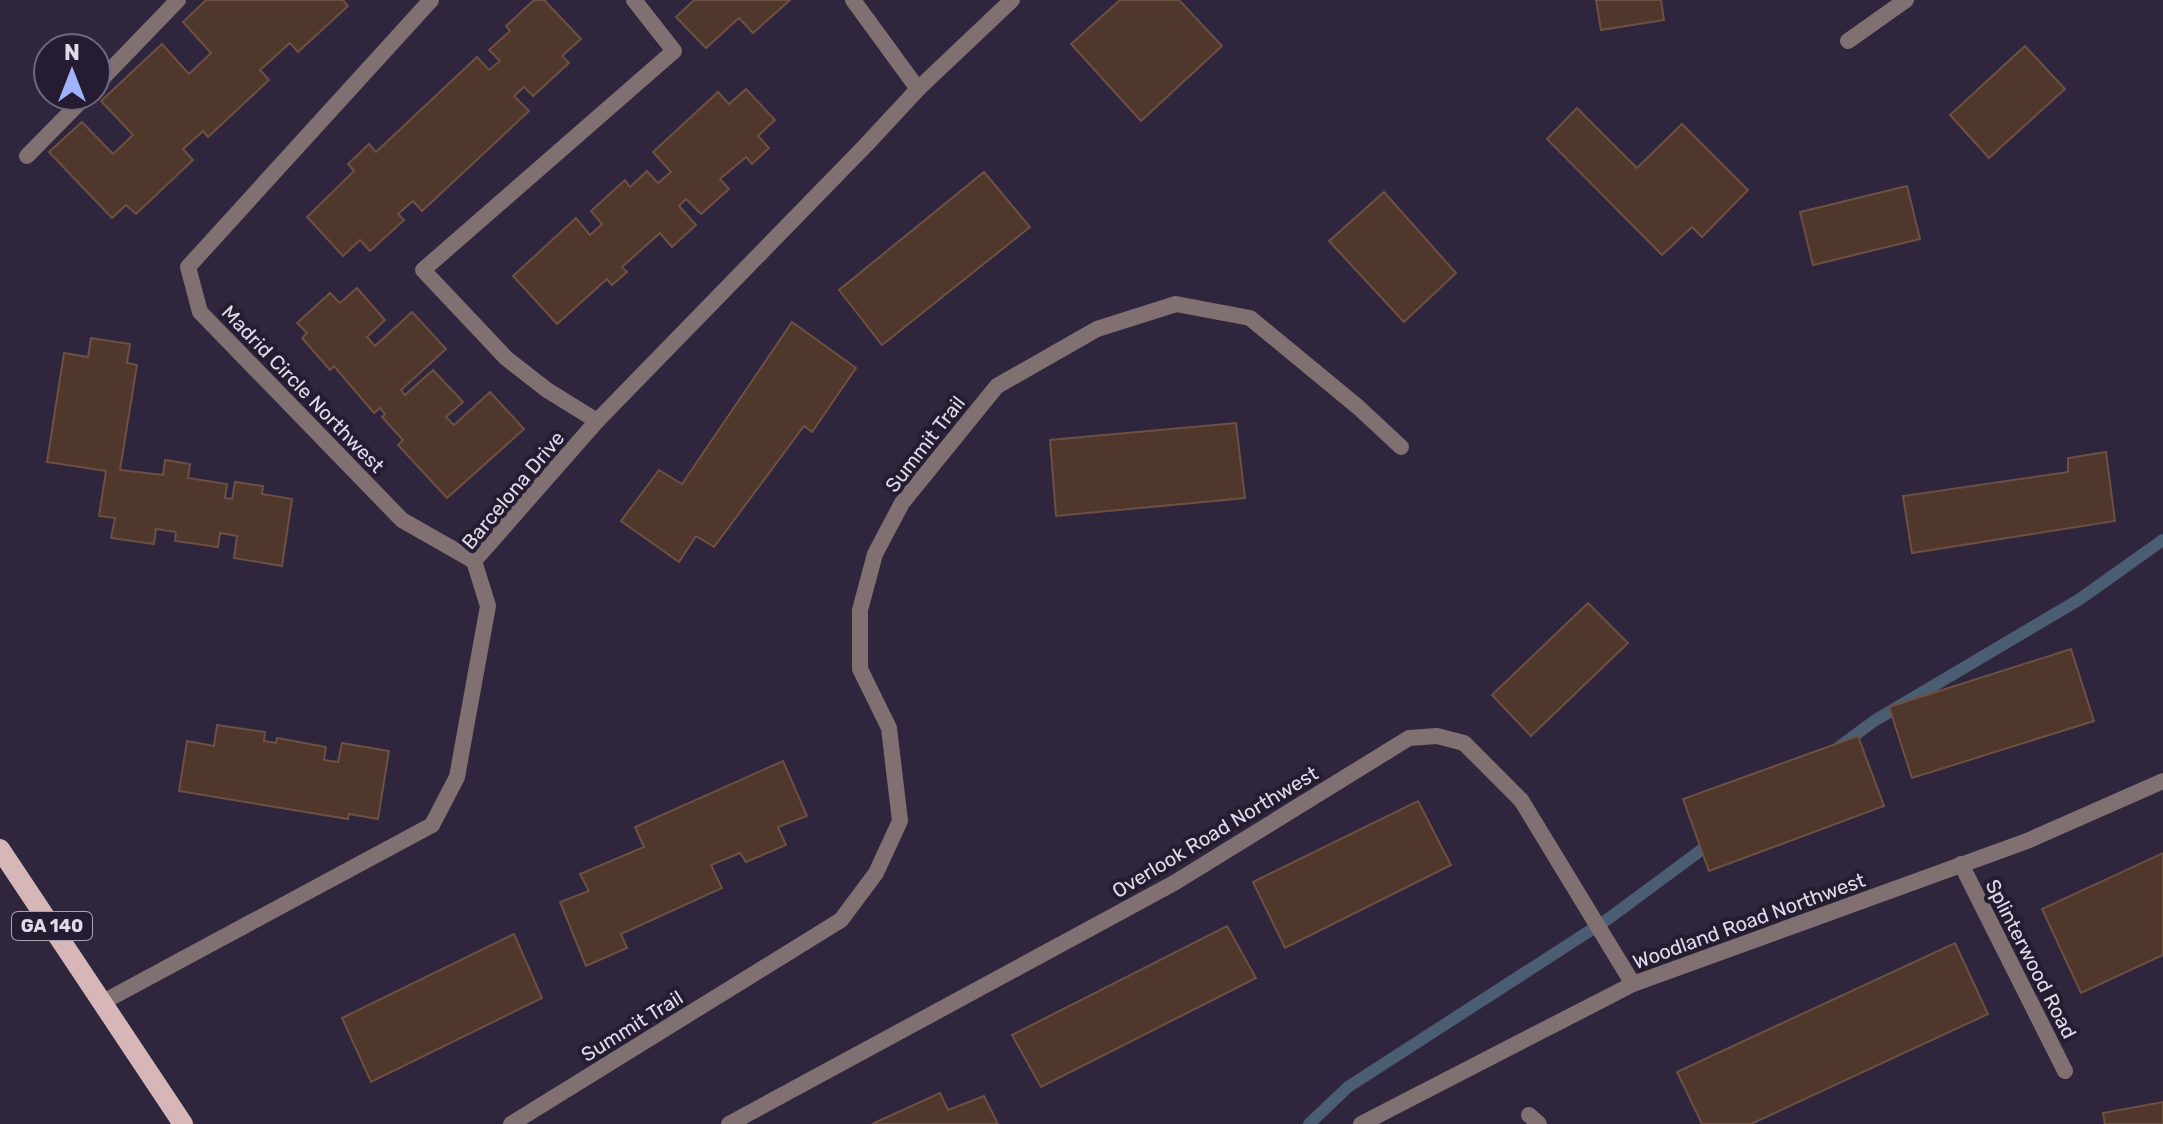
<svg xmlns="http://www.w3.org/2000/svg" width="2163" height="1124" viewBox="0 0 2163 1124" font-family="Rubik,sans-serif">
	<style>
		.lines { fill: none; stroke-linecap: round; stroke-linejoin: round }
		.stream { stroke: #4a5d72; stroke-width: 12 }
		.building { fill: #50372b; stroke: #6c5043; stroke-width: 2 }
		.service { stroke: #807071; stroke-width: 16 }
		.minor { stroke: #807071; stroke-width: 16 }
		.primary { stroke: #d6b6b7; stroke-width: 20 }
		.labels { text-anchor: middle; stroke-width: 8; stroke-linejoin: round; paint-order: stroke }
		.shield { fill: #251c32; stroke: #a8a2b3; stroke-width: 2 }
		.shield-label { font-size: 18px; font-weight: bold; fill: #e0dbea }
		.street-label { font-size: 20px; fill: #e0dbea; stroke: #251c32 }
	</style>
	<rect width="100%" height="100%" fill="#2f253c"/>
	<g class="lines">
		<g class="stream">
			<path d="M1839,747l35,-26 206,-122 83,-59"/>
			<path d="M1309,1124l39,-37 260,-168 104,-77"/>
		</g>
	</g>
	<g class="building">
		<path d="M206,0h137l5,6 -50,46 -8,-9 -30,27 9,10 -61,57 -5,-6 -20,18 10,11 -57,54 -10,-9 -14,13 -63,-66 33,-30 31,32 20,-19 -32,-34 61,-57 27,30 22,-21 -28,-31z"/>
		<path d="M534,0h10l37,39 -19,17 7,7 -36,33 -9,-9 -10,9 15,15 -107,100 -9,-10 -15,13 6,6 -34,31 -10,-11 -17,16 -36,-39 47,-46 -6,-7 21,-20 7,8 101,-95 12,13 11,-9 -11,-11 21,-19 -4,-5z"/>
		<path d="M694,0h96l-37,33 -14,-15 -33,30 -30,-31z"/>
		<path d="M1120,0h59l43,46 -81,75 -70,-77z"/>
		<path d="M1596,0h65l3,20 -63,10z"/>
		<path d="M2025,46l40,43 -76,69 -39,-43z"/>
		<path d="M746,89l29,31 -17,16 11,12 -17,16 -6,-7 -26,22 9,10 -28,25 -15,-15 -7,7 17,19 -24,22 -12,-14 -38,34 5,5 -15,13 -5,-6 -50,45 -44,-48 63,-58 14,17 12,-11 -11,-13 34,-31 5,7 17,-16 11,12 13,-11 -18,-20 65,-60 11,12z"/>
		<path d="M1577,108l60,60 45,-44 66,66 -46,47 -10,-10 -30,28 -115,-116z"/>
		<path d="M984,172l46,55 -148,118 -43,-55z"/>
		<path d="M1907,186l13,53 -107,26 -13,-53z"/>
		<path d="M1384,192l72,81 -52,49 -75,-81z"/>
		<path d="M357,288l28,32 -18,17 8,9 37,-34 34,37 -45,41 4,5 28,-25 30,32 -17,15 8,8 36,-33 34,37 -77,69 -49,-53 5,-5 -21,-23 3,-3 -5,-6 -6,5 -40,-47 -4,4 -28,-32 5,-5 -10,-10 33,-30 10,10z"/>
		<path d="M792,322l64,46 -44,64 -8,-6 -90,121 -18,-11 -17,26 -58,-41 38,-51 23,14z"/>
		<path d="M91,338l39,6 -3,19 10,2 -17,105 43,5 2,-15 25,4 -2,14 39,6 -2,14 7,1 3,-17 28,4 -1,8 30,5 -10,67 -48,-8 3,-22 -17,-3 -2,14 -43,-6 1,-9 -20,-3 -2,15 -43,-6 4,-20 -16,-2 7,-45 -59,-9 17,-109 24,4z"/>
		<path d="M1236,423l9,75 -189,18 -6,-76z"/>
		<path d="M2106,452l9,69 -203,32 -9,-57 165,-24v-14z"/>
		<path d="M1588,603l40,40 -97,93 -39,-41z"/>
		<path d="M2071,649l23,72 -182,57 -23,-71z"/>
		<path d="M217,725l48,7 -1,9 12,2 1,-5 49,9 -2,13 14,2 4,-19 47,8 -11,68 -29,-5 -1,5 -169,-28 8,-50 27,5z"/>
		<path d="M1858,736l26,70 -175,65 -26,-72z"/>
		<path d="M783,761l24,55 -29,11 8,18 -40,17 -6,-9 -29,12 11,23 -101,46 6,14 -41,18 -26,-64 29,-11 -9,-17 64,-27 -9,-20z"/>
		<path d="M1418,801l33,64 -166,83 -32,-66z"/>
		<path d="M2163,853v102l-82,38 -39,-84z"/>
		<path d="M1227,926l29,52 -215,109 -29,-52z"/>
		<path d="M514,934l28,64 -171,84 -29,-64z"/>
		<path d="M1955,943l33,71 -237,110h-49l-25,-52z"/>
		<path d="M940,1093l8,17 36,-14 14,28h-126z"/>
		<path d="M2163,1102v22h-58l-2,-11z"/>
	</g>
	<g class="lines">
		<g class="service">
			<path d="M96,85l82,-85"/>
			<path d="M918,89l94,-89"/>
			<path d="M27,156l59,-60"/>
			<path d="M597,421l-50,-31 -41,-32 -83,-88 251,-219 -40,-51"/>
		</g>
		<g class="minor">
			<path d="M431,0l-243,267 12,45 202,208 72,41"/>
			<path d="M1848,41l58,-41"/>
			<path d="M474,561l123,-140 269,-276 52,-56 -65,-89"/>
			<path d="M1961,864l104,207"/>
			<path d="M103,1002l329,-177 25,-48 31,-171 -14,-45"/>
			<path d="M1529,1115l10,9"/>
			<path d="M511,1124l330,-204 35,-47 24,-52 -11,-93 -29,-59v-59l15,-56 27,-51 95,-117 100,-57 79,-25 74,14 108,89 43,40"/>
			<path d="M729,1124l445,-241 235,-145 28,-2 27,7 57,57 112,184"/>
			<path d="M1361,1124l272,-140 394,-143 136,-60"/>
		</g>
		<path class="primary" d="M0,849l183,275"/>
	</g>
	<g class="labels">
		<rect class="shield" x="12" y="912" width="80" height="28" rx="6"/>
		<g class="shield-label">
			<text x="52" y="932">GA 140</text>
		</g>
		<g class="street-label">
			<text transform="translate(303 389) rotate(46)" y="7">Madrid Circle Northwest</text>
			<text transform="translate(925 444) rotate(-52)" y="7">Summit Trail</text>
			<text transform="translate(513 490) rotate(-50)" y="7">Barcelona Drive</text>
			<text transform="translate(1215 832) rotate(-31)" y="7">Overlook Road Northwest</text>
			<text transform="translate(1749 921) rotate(-20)" y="7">Woodland Road Northwest</text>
			<text transform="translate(2031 959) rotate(63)" y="7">Splinterwood Road</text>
			<text transform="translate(632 1026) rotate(-32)" y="7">Summit Trail</text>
		</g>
	</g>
	<g transform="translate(72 72)"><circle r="38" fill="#251c32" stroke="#70687c" stroke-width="2"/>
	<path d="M0-6L14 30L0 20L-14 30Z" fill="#a0b3fd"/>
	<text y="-12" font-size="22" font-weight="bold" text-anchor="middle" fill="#e0dbea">N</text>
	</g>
</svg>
